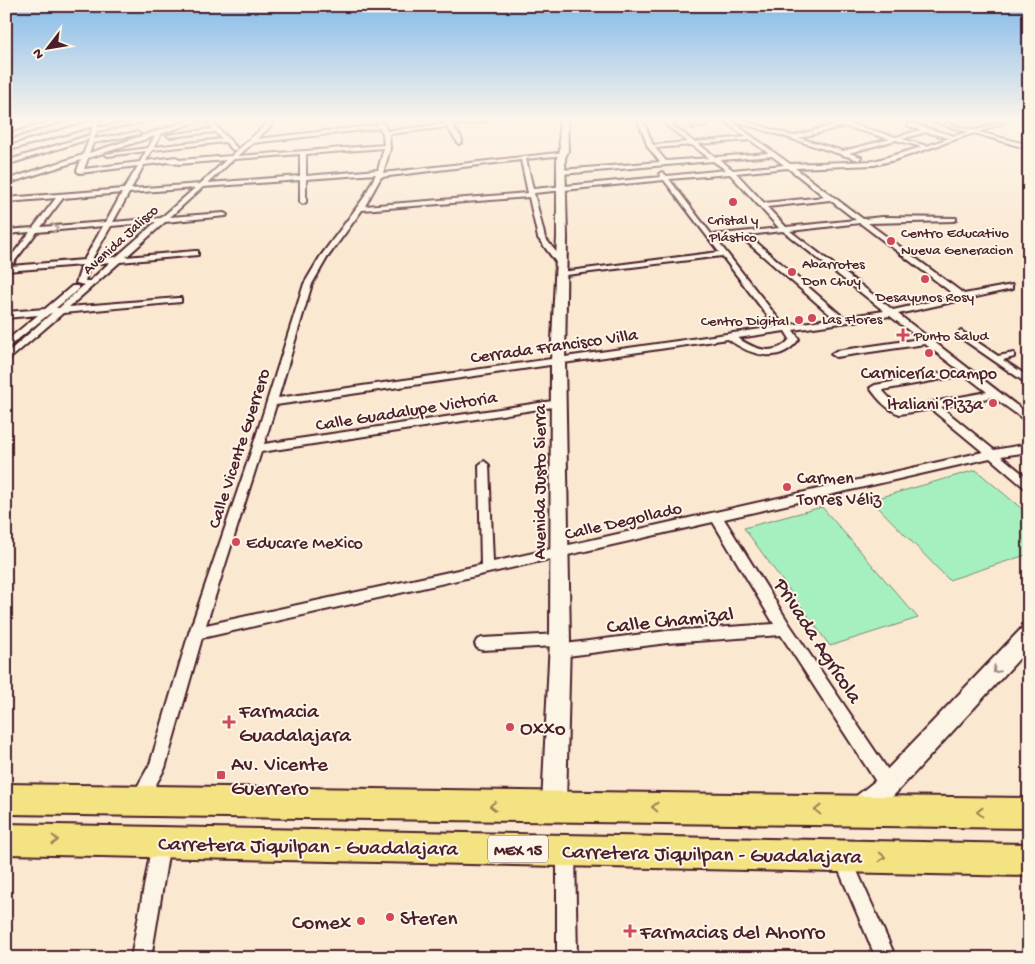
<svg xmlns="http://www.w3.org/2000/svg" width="1035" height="964" viewBox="0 0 1035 964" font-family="'Gochi Hand',sans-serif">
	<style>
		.green { fill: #a6f0bf; stroke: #788875 }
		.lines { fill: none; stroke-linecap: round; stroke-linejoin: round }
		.street-casing { stroke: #4a1f2b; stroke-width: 4 }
		.secondary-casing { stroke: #4a1f2b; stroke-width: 4 }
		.highway-casing { stroke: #4a1f2b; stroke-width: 4 }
		.street { fill: #fcf5e5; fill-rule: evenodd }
		.secondary { fill: #fcf5e5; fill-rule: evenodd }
		.highway { fill: #f4e382; fill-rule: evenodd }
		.oneway { stroke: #a38a88 }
		.oneway2 { stroke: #9f8156 }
		.poi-dot { fill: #d1495b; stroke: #fcf5e5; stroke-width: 2 }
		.labels { text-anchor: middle; stroke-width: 4; stroke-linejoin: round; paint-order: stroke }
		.far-poi-label { font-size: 15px; fill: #4a1f2b; stroke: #fcf5e5; text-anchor: start }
		.far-street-label { font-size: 15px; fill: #4a1f2b; stroke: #fcf5e5 }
		.shield { fill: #fcf5e5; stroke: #7f5f63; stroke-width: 1 }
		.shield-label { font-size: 16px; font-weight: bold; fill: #4a1f2b }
		.street-label { font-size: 18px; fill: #4a1f2b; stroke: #fcf5e5 }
		.poi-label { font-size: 18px; fill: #4a1f2b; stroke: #fcf5e5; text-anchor: start }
		.near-street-label { font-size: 21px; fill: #4a1f2b; stroke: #fcf5e5 }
		.near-poi-label { font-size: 21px; fill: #4a1f2b; stroke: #fcf5e5; text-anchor: start }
	</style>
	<rect width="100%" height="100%" fill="#fae8d1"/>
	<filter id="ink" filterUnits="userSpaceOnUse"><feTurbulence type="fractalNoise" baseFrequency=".02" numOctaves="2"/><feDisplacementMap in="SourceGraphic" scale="10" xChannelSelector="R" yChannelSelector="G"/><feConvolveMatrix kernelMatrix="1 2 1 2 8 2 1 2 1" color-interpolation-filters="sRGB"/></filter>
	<g filter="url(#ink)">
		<g class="green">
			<path d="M976,470l53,45v39l-80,26 -78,-80z"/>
			<path d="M822,507l96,111 -88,28 -86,-118z"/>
		</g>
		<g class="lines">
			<g class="street-casing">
				<g id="street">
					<path d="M6,120h8l1,1 -9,2z"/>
					<path d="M57,120h9l-60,19v-4z"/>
					<path d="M95,120h5l-2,8 42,-8h13l-56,11 -3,8 43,-7 3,2 -47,9 -4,10 102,-33h9l-39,14 -7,13 68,-8 -7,-7 -45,5 -3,-2 46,-6 -8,-9h5l28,29 -5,1 -8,-8 -73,8 -6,11 30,-4 3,3 52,-4 40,-36h6l-20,19 121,-14 -2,-5h5l6,11 58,-7 -2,-2 3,-2 4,4 44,-4 -42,6 9,11 1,5 -3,2 -12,-17 -58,7 1,15 -7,24 183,-21 -2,3 -38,4 7,30 128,-12 -2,-3 3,-2 5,4 59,-6 -13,-9 -152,13 -3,-2 3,-2 99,-8 -12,-15 -10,-27h5l10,25 35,-3 -28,-22h6l28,22 52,-5 -20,-15 5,-1 59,43 84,-3 48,-14 -26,-7 -47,13 12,4 -2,3 -127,-40h9l52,16 45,-12 -11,-4 17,3 17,-3 -11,4 46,13 25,-7 -13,-4 2,-3 44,13 14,-4 -39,-12c15,0 28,8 43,10 11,1 25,-10 38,-10l-31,12 50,13v4l-55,-16 -79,27 -21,5 -79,3 68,51 19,-2 74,1v2l-2,1 -86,2 96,71 48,-9v4l-114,25 131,101v8l-36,-26 -52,10 53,43 35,-6v8l-28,4 28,23v10l-4,-1 -35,-30 -266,61 66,106 104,154 2,6 -2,6 -6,2 -6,-2 -101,-156 -114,8 -107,14 -5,-1 -2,-5 2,-5 -73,4 -5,-2 -2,-4 2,-4 5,-2 78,-4 5,2 2,4 -2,4 102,-13 107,-7 -61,-102 -511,116 -37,130 -20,36 -6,2 -6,-2 -2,-6 19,-34 39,-131 63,-184 52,-165 16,-27 43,-58 13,-25 -70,5v23l-3,2 -3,-2v-22l-97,7 -33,30 54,-4 3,2 -1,1 -61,6 -39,35 69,-6h3v4l-78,7 -51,45 109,-9h3v4l-118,11 -57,49v-8l46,-41 -3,1 -43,35v-8l32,-26 -32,3v-6l39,-3 27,-23h6v4l-22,18h3l25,-23 -8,-2 6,-18 -76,6v-8l24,-31 -24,2v-4l27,-2 23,-30 -50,4v-4l118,-9 14,-23 -58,7 -3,-2 4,-11 -75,24v-4l77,-25 6,-16 -83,26v-4l84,-26 3,-9 -87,25v-4zM844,126l46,13 -47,12 -44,-13zM380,128l3,6 1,11 -146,11 15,-13zM926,132l23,6 -22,8 -25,-7zM155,136l-7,12 -43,6 3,2 38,-5 -6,11 -56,7 4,-11zM750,140l18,13 -52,4 -18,-13zM692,145l17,13 -43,3 -11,-13zM384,148l-6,22 -72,6v-22zM300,154v22l-92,7 26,-24zM772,156l12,9 -51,5 -13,-10zM226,160l-26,24 -69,5 13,-24 25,-3 10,2zM521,160l7,33 -163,13 16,-29zM788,168l37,29 -61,6 -28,-30zM730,174l49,54 -67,7 -43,-56zM664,180l55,72 -158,20 -4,2 1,2 164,-20 54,71 -498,71 34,-114 15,-26 35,-48 167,-13 9,41 20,27h3l4,-2 -20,-25 -11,-45zM195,188l-34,30 -48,4 16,-29zM122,193l-16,29 -65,5 22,-29zM830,200l26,20 -70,7 -19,-20zM156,222l-40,35 -24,2 19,-33zM860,223l96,73 -63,14 -103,-79zM103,226l-19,34 -73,6 26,-34zM783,231l101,80 -41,6 -95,-82zM740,236l94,82 -50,8 -69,-88zM110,262l-20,19h-5l5,-17zM890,316l30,23 -84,12 -5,3 5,3 89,-13 34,26 -84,15 -5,3c8,11 17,22 30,26l31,-5 52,43 -490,110 -4,-97 -5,-4 -5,4 2,100 -275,60 55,-173 298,-46 5,-3 -5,-3 -295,44 12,-39 452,-66c23,17 52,26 71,0l-6,-9zM785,331l5,8c-15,18 -35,11 -52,-1zM965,375l22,17 -86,16 -4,-2 -15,-16z"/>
					<path d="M694,120h6l6,6 -14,2v-2l7,-1z"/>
					<path d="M961,331l37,25 16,-3v4l-11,3 26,17v8l-71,-49 -1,-2z"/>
					<path d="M161,834l6,3 3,6 -19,115h-20l21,-115 3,-6z"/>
					<path d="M566,843l6,3 3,6 2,106h-20v-106l3,-6z"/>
					<path d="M843,850l6,3 47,105h-20l-42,-99 3,-6z"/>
				</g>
			</g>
			<g class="secondary-casing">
				<g id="secondary">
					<path d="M559,120h8l1,31 -3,7 2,79 -2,124 5,279 -4,165 -3,9 -9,3 -9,-3 -3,-9 8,-165 1,-279 6,-124v-79l3,-7z"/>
					<path d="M1029,625v23l-133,145 -28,26 -9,3 -9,-3 -3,-9 3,-9 30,-24 142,-149z"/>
				</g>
			</g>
			<g class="highway-casing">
				<g id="highway">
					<path d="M6,784l1023,14v30l-1023,-14z"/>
					<path d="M6,824l1023,20v32l-1023,-22z"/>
				</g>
			</g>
			<use href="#street" class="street"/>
			<use href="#secondary" class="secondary"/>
			<use href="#highway" class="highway"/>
		</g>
		<defs><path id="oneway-chevron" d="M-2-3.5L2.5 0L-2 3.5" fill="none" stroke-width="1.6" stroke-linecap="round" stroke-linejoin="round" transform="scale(1.25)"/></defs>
		<g class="oneway">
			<use href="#oneway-chevron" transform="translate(55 228) rotate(-5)"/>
			<use href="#oneway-chevron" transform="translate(996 670) rotate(133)"/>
		</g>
		<g class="oneway2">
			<use href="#oneway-chevron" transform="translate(493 806) rotate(179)"/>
			<use href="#oneway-chevron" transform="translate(655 807) rotate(-179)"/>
			<use href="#oneway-chevron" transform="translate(818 810) rotate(-179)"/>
			<use href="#oneway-chevron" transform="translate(980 812) rotate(-179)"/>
			<use href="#oneway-chevron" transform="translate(55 840) rotate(1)"/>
			<use href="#oneway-chevron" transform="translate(882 857) rotate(2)"/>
		</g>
	</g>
	<linearGradient id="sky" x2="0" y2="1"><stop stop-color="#84bbea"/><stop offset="0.47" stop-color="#fdf5ea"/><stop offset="1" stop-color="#fdf5ea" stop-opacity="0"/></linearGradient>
	<rect width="1035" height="255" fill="url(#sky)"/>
	<g class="poi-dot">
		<circle cx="733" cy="202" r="5"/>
		<circle cx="891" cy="241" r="5"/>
		<circle cx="792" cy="272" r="5"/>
		<circle cx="925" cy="279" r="5"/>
		<circle cx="812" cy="318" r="5"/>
		<circle cx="799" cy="320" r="5"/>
		<path d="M900.5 327.5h5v5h5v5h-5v5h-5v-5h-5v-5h5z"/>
		<circle cx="929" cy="353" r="5"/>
		<circle cx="993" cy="403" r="5"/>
		<circle cx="787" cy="487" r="5"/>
		<circle cx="236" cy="542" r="5"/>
		<path d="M226.5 714.5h5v5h5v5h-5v5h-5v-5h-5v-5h5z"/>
		<circle cx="510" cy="727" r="5"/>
		<rect x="216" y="770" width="10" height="10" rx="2.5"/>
		<circle cx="390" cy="917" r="5"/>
		<circle cx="361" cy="921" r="5"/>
		<path d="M627.5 923.5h5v5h5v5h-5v5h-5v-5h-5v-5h5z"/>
	</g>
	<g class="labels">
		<g class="far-poi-label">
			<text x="733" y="224" text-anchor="middle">Cristal y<tspan x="733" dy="17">Plástico</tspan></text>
			<text x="901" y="237">Centro Educativo<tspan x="901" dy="17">Nueva Generacion</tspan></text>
			<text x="802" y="268">Abarrotes<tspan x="802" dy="17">Don Chuy</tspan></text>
			<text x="925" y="301" text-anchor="middle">Desayunos Rosy</text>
			<text x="822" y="323">Las Flores</text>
			<text x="789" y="325" text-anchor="end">Centro Digital</text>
			<text x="914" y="340">Punto Salud</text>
		</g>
		<g class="far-street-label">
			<text transform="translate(120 239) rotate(-42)" y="5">Avenida Jalisco</text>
		</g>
		<rect class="shield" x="488" y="835.5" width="60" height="27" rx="4"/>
		<g class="shield-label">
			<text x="518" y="855">MEX 15</text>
		</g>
		<g class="street-label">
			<text transform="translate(554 345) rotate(-8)" y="6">Cerrada Francisco Villa</text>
			<text transform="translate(406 410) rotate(-9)" y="6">Calle Guadalupe Victoria</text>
			<text transform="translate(238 448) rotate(-72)" y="6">Calle Vicente Guerrero</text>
			<text transform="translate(539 482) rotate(-90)" y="6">Avenida Justo Sierra</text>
			<text transform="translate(623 520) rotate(-13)" y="6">Calle Degollado</text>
		</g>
		<g class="poi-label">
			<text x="929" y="378" text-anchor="middle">Carnicería Ocampo</text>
			<text x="983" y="409" text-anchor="end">Italiani Pizza</text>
			<text x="797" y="483">Carmen<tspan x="797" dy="21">Torres Véliz</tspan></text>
			<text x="246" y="548">Educare Mexico</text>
		</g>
		<g class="near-street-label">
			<text transform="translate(670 619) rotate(-6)" y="7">Calle Chamizal</text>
			<text transform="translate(819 640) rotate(57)" y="7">Privada Agrícola</text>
			<text transform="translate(308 845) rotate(1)" y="7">Carretera Jiquilpan - Guadalajara</text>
			<text transform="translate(712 853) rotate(1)" y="7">Carretera Jiquilpan - Guadalajara</text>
		</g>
		<g class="near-poi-label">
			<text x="239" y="717">Farmacia<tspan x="239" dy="24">Guadalajara</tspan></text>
			<text x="520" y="734">Oxxo</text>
			<text x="231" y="770">Av. Vicente<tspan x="231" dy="24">Guerrero</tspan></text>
			<text x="400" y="924">Steren</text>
			<text x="351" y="928" text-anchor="end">Comex</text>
			<text x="640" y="938">Farmacias del Ahorro</text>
		</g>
	</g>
	<rect width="1035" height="964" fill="none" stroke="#fcf5e5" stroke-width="25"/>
	<rect x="12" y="12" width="1010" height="939" fill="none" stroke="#4a1f2b" stroke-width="2" filter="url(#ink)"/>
	<g transform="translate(48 48) rotate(239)" stroke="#fcf5e5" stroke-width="4" paint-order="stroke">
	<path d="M0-4L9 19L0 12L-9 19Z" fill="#4a1f2b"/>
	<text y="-8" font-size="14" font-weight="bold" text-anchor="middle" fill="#4a1f2b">N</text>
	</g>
</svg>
